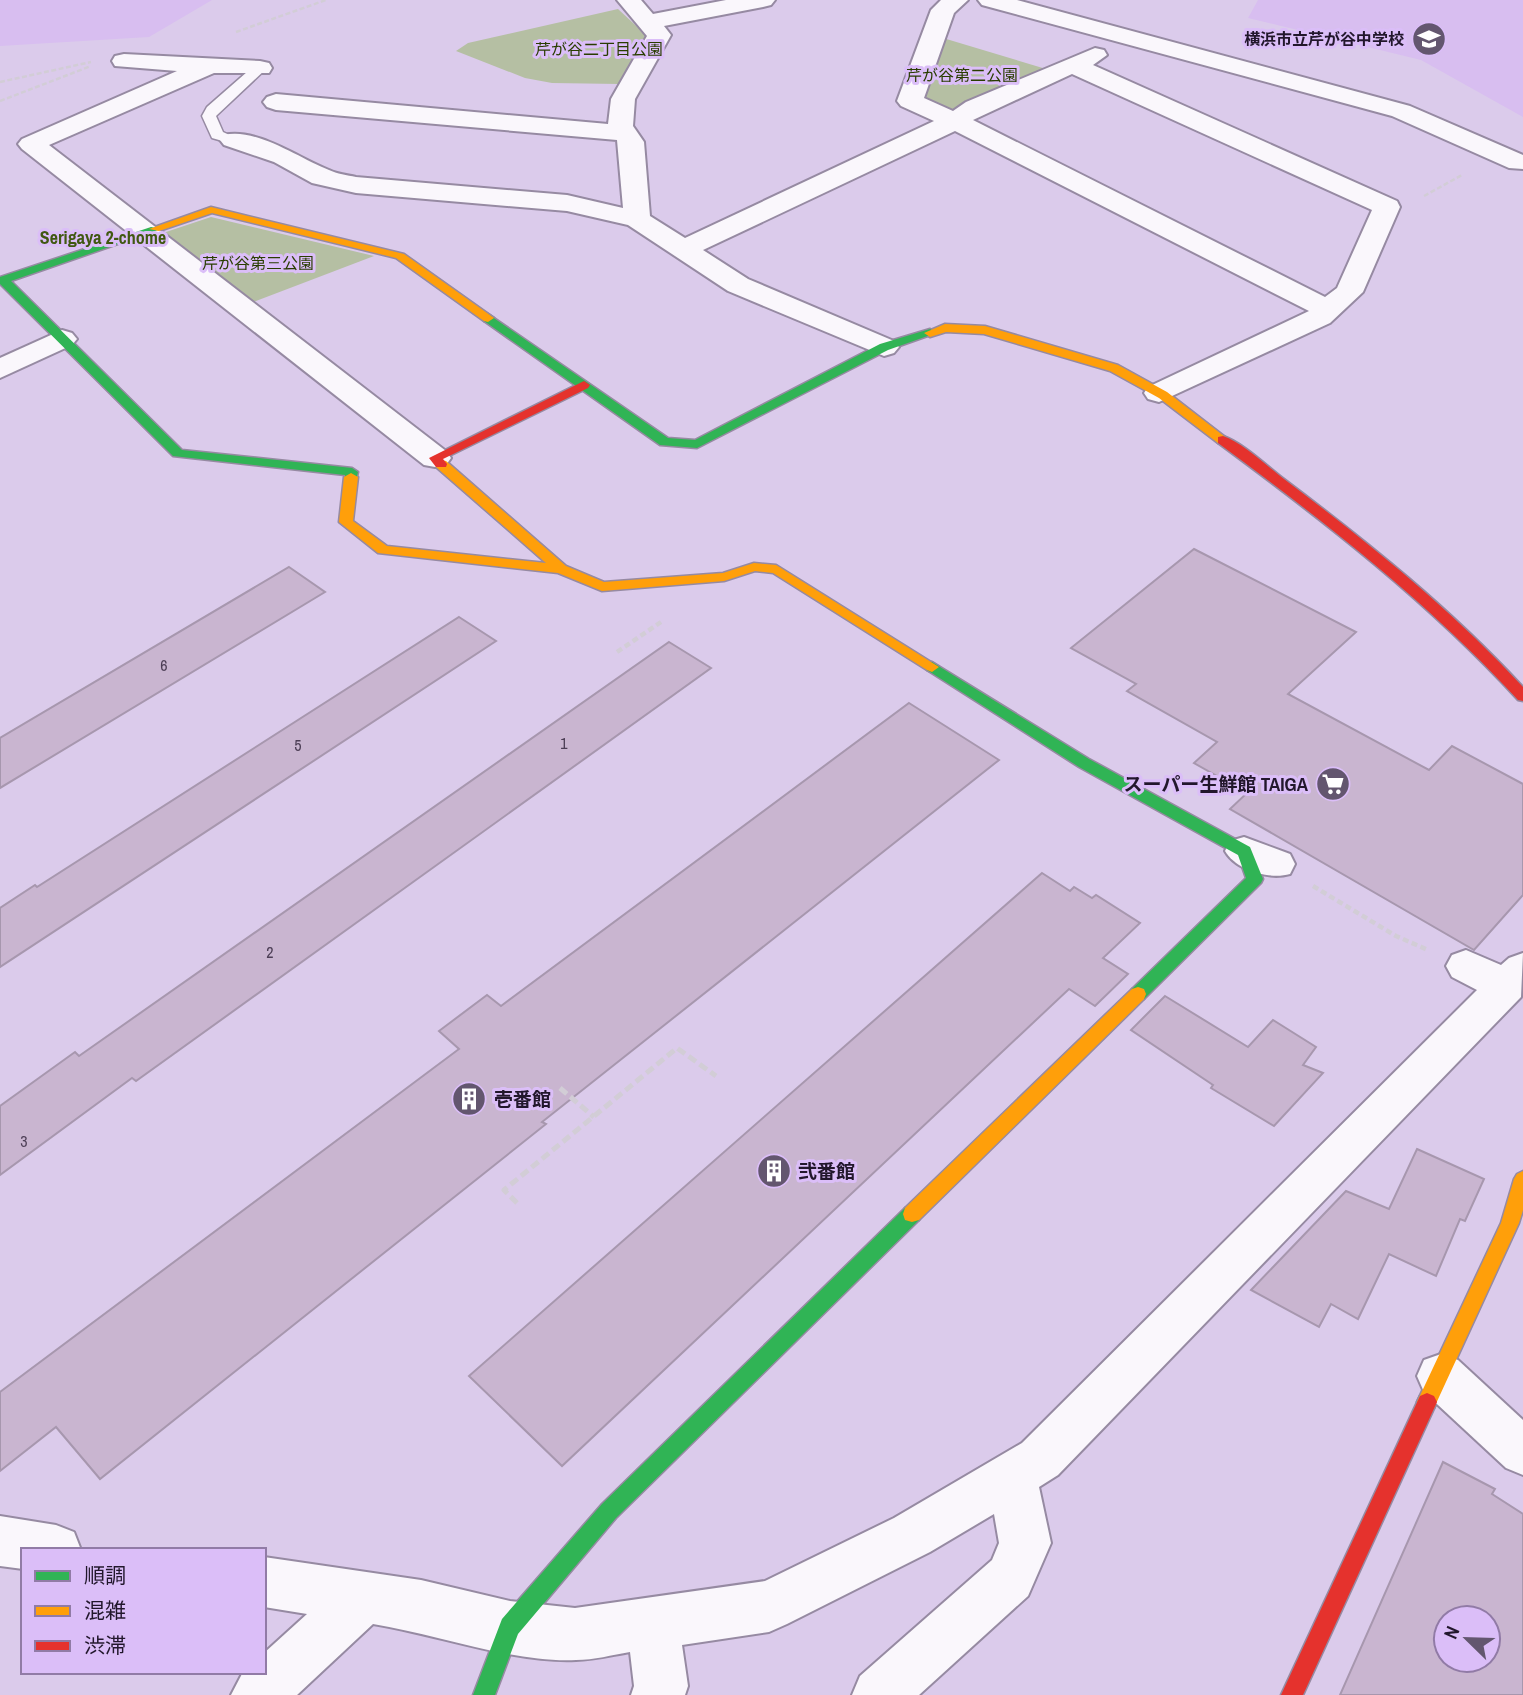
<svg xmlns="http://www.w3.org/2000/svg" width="1523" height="1695" viewBox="0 0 1523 1695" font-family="'Archivo Narrow','Noto Sans JP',sans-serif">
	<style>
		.built { fill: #d8bef0 }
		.green { fill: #b5bfa3 }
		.building { fill: #c9b5d0; stroke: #a797ae; stroke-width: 2; fill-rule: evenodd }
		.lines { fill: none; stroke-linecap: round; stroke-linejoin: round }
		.lane-casing { stroke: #968aa2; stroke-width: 3 }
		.street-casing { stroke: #968aa2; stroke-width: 4 }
		.fast-casing { stroke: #968aa2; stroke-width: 3 }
		.slow-casing { stroke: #968aa2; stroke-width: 3 }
		.jam-casing { stroke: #968aa2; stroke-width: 3 }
		.path-far2 { stroke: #d2cdd6; stroke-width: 2.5; stroke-dasharray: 5 2.5; stroke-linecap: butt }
		.path-far1 { stroke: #d2cdd6; stroke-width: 4.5; stroke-dasharray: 6 3.5; stroke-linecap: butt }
		.path { stroke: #d2cdd6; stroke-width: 5; stroke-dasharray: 9 4.5; stroke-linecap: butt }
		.lane { fill: #faf7fc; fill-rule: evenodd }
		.street { fill: #faf7fc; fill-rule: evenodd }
		.fast { fill: #30b455; fill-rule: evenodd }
		.slow { fill: #ff9f0a; fill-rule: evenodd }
		.jam { fill: #e5322d; fill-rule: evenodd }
		.labels { text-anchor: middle; stroke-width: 6; stroke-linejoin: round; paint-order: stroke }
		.far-poi-label { font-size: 16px; font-weight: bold; fill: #22172c; stroke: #dbbef8; text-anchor: end }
		.far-park-label { font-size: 16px; fill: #293d00; stroke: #dbbef8 }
		.number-label { font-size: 16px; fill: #4c3e55 }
		.far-neighbourhood-label { font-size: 18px; font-weight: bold; fill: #405811; stroke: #dbbef8 }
		.poi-label { font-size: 19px; font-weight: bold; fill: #22172c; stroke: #dbbef8; text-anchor: start }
	</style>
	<rect width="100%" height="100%" fill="#dbcbeb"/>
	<g class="built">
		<path d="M0,0h212l-63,37 -149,9z"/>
		<path d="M1258,0h265v117l-102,-57 -173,-42z"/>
	</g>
	<g class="green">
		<path d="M618,9l28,26 -27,49 -67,-1 -27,-5 -69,-27 12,-8z"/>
		<path d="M943,38l103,31 -91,44 -33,-14z"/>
		<path d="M211,217l163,39 -123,47 -88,-70z"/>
	</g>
	<g class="building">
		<path d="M1194,549l162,83 -68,62 141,76 23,-24 71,38v111l-49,55 -244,-141 17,-16 -53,-30 23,-21 -90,-51 9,-7 -65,-36z"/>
		<path d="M289,567l36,25 -325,196v-50z"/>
		<path d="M459,617l37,24 -496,326v-59l35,-23 2,2z"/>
		<path d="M669,642l42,26 -575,413 -4,-3 -132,97v-69l75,-54 4,4z"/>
		<path d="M909,703l90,57 -457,362 4,2 -446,355 -44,-52 -56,44v-79l459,-343 -20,-18 48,-36 14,11z"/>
		<path d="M1042,873l28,18 4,-4 18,11 4,-3 44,28 -37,35 25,16 -33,32 -26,-17 -507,477 -93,-90z"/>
		<path d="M1165,996l83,51 25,-27 43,27 -13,18 20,8 -49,53 -63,-38 2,-3 -82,-55z"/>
		<path d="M1417,1149l67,30 -19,42 -5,-2 -24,57 -47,-22 -31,65 -27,-15 -12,23 -68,-37 95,-99 43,18z"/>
		<path d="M1443,1462l52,27 -3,5 31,20v181h-183zM1446,1618h42v42h-42z"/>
	</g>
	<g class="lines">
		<g class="lane-casing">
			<path id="lane" d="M255,65l12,3 -51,48 7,16 17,8 -7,4 -21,-6 -10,-22 5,-9z"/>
		</g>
		<g class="street-casing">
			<g id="street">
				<path d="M617,0h24l12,14 73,-14h49l-4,5 -8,2 -99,19 7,9 -36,64 -2,27 11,16 6,74 35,22 249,-117 -33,-15 -4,-5 34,-91 10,-10h27l-14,13 -30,85 29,13 13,-9 129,-54 9,2 3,5 -14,10 304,136 3,6 -37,85 -33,31 -171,79 -11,-3 -4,-6 4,-6 161,-76 -354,-180 -252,119 45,29 146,62 5,6 -5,6 -10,3 -156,-65 -100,-66 -61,-14 -211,-18 -44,-10 -38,-21 -50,-17 -4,-5 4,-5c32,-8 76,24 105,35 8,4 18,5 27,7l211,18 56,13 -6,-68 -341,-30 -9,-3 -4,-5 4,-5 9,-3 332,30 3,-25 36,-63zM1072,74l300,136 -35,78 -12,9 -352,-177z"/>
				<path d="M978,0h39l393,106 113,49v14l-14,-1 -117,-52 -410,-111z"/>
				<path d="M124,54l136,7 9,2 3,5 -3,5h-55l-165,72 397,306 5,7 -5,7 -11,2 -11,-2 -402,-316 -4,-5 4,-5 155,-68 -62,-5 -3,-5 3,-5z"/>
				<path d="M62,330l10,3 5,6 -5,6 -72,33v-20z"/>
				<path d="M1244,837l46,17 5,10 -5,10c-21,6 -54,-4 -65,-23l5,-10z"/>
				<path d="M1466,950l35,15 8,-7 14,-5 -2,44 -463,478 -19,12 12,56 -23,53 -109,99h-67l8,-19 132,-116 7,-17 -5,-29 -64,38 -143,72 -18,8 -87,13 6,41 -3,9h-54l3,-9 -4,-34c-18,3 -36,8 -54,8 -63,3 -140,-26 -203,-36l-76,71h-66l12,-23h21v-19l43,-39 -43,-7v-50l157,23 89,21 65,7 190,-27 129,-63 128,-75 455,-453 -25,-13 -6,-11 6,-11z"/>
				<path d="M1441,1354l17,6 65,60v55l-17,-7 -82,-76 -7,-16 7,-16z"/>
				<path d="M0,1516l56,9 18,7 7,18h-58v19l-23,-3z"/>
			</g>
		</g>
		<g class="fast-casing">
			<g id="fast">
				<path d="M151,227l10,2 -150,52 171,169 170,18 6,4 -2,8h-10l-1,-5 -172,-19 -173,-172v-7z"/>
				<path d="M488,314l180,124 27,2 185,-96 50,-15 6,4 -48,17 -191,98 -37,-3 -176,-124 -2,-3z"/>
				<path d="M932,662l157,97 161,88 13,32 -2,4 -117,116h-12l-2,-5 2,-5 114,-111 -8,-23 -159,-88 -152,-97 -2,-3 2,-3z"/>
				<path d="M912,1206l7,2 2,6 -2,6 -303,298 -98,116 -23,61h-22l29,-76 100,-115 303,-296z"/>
			</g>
		</g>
		<g class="slow-casing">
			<g id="slow">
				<path d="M211,207l193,47 90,64 -6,4 -4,-1 -88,-63 -184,-45 -53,18 -10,-2z"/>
				<path d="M945,324l40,2 133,39 49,27 62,48 -1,3h-10l-59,-45 -49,-27 -126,-37 -38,-2 -16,5 -6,-4z"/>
				<path d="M441,460l5,1 120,105 38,16 119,-9 31,-10 22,2 163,102 -7,5 -5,-2 -154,-97 -18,-2 -31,10 -122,10 -44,-18 -180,-20 -39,-31 5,-45 7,-4 7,4 -5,44 34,25 159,17 -110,-96 -1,-3z"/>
				<path d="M1138,987l6,2 2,5 -2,5 -225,221 -7,2 -7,-2 -2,-6 2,-6 227,-219z"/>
				<path d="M1523,1171v39l-4,13 -85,185 -7,3 -7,-3 -3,-6 84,-179 13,-44 3,-5z"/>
			</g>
		</g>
		<g class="jam-casing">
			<g id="jam">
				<path d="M584,381l6,4 -2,3 -145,71 4,5 -1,3h-10l-7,-9z"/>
				<path d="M1223,436c19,6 45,31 61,43 85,64 167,130 239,208v14l-5,-1c-90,-98 -193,-178 -300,-257v-6z"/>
				<path d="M1427,1393l7,3 3,6 -134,293h-22l139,-299z"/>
			</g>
		</g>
		<g class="path-far2">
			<path d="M236,32l90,-32"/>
			<path d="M0,82l91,-20"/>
			<path d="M0,101l91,-35"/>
			<path d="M1424,196l38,-21"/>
		</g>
		<g class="path-far1">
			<path d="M617,652l44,-30"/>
			<path d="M1313,886l83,50 32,14"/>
		</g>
		<g class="path">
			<path d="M560,1088l34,29"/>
			<path d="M517,1203l-13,-13 173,-142 39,28"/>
		</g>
		<use href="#lane" class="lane"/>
		<use href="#street" class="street"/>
		<use href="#fast" class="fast"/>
		<use href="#slow" class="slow"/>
		<use href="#jam" class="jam"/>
	</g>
	<defs>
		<g id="school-disc" transform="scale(1.75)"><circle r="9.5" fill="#63566f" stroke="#dbbef8"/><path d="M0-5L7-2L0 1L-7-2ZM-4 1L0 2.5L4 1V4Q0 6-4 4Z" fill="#fff"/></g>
		<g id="supermarket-disc" transform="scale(1.75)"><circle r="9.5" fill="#63566f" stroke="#dbbef8"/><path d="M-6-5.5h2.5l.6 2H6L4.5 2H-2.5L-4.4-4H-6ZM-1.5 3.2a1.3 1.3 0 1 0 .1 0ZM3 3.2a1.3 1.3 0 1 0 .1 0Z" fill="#fff"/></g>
		<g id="building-disc" transform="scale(1.75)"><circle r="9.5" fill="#63566f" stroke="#dbbef8"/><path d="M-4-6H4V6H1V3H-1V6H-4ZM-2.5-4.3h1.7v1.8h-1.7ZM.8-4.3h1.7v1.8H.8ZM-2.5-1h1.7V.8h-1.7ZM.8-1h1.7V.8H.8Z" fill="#fff"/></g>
	</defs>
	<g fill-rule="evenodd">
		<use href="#school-disc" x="1429" y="39"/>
		<use href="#supermarket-disc" x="1333" y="784"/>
		<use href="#building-disc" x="469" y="1099"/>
		<use href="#building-disc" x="774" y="1171"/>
	</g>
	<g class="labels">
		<g class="far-poi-label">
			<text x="1404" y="45">横浜市立芹が谷中学校</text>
		</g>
		<g class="far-park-label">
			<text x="599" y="55">芹が谷二丁目公園</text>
			<text x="962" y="81">芹が谷第二公園</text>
			<text x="258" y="269">芹が谷第三公園</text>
		</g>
		<g class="number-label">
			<text x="164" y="671">6</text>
			<text x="564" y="749">1</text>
			<text x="298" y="751">5</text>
			<text x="270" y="958">2</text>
			<text x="24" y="1147">3</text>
		</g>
		<g class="far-neighbourhood-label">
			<text x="103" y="244">Serigaya 2-chome</text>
		</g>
		<g class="poi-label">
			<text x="1308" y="791" text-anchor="end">スーパー生鮮館 TAIGA</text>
			<text x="494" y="1106">壱番館</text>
			<text x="798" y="1178">弐番館</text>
		</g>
	</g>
	<rect x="21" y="1548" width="245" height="126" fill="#dbbef8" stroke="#917ba6" stroke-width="2"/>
	<rect x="35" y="1571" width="35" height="10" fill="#30b455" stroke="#917ba6" stroke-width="2"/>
	<text x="84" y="1583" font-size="21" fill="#22172c">順調</text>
	<rect x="35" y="1606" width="35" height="10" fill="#ff9f0a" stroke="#917ba6" stroke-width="2"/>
	<text x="84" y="1618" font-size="21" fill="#22172c">混雑</text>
	<rect x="35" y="1641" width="35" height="10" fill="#e5322d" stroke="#917ba6" stroke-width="2"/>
	<text x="84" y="1653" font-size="21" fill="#22172c">渋滞</text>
	<g transform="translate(1467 1639) rotate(293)"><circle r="33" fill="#dbbef8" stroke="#917ba6" stroke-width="2"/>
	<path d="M0-5L12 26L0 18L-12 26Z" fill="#63566f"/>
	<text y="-10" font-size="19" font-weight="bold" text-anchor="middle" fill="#22172c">N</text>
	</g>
</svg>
